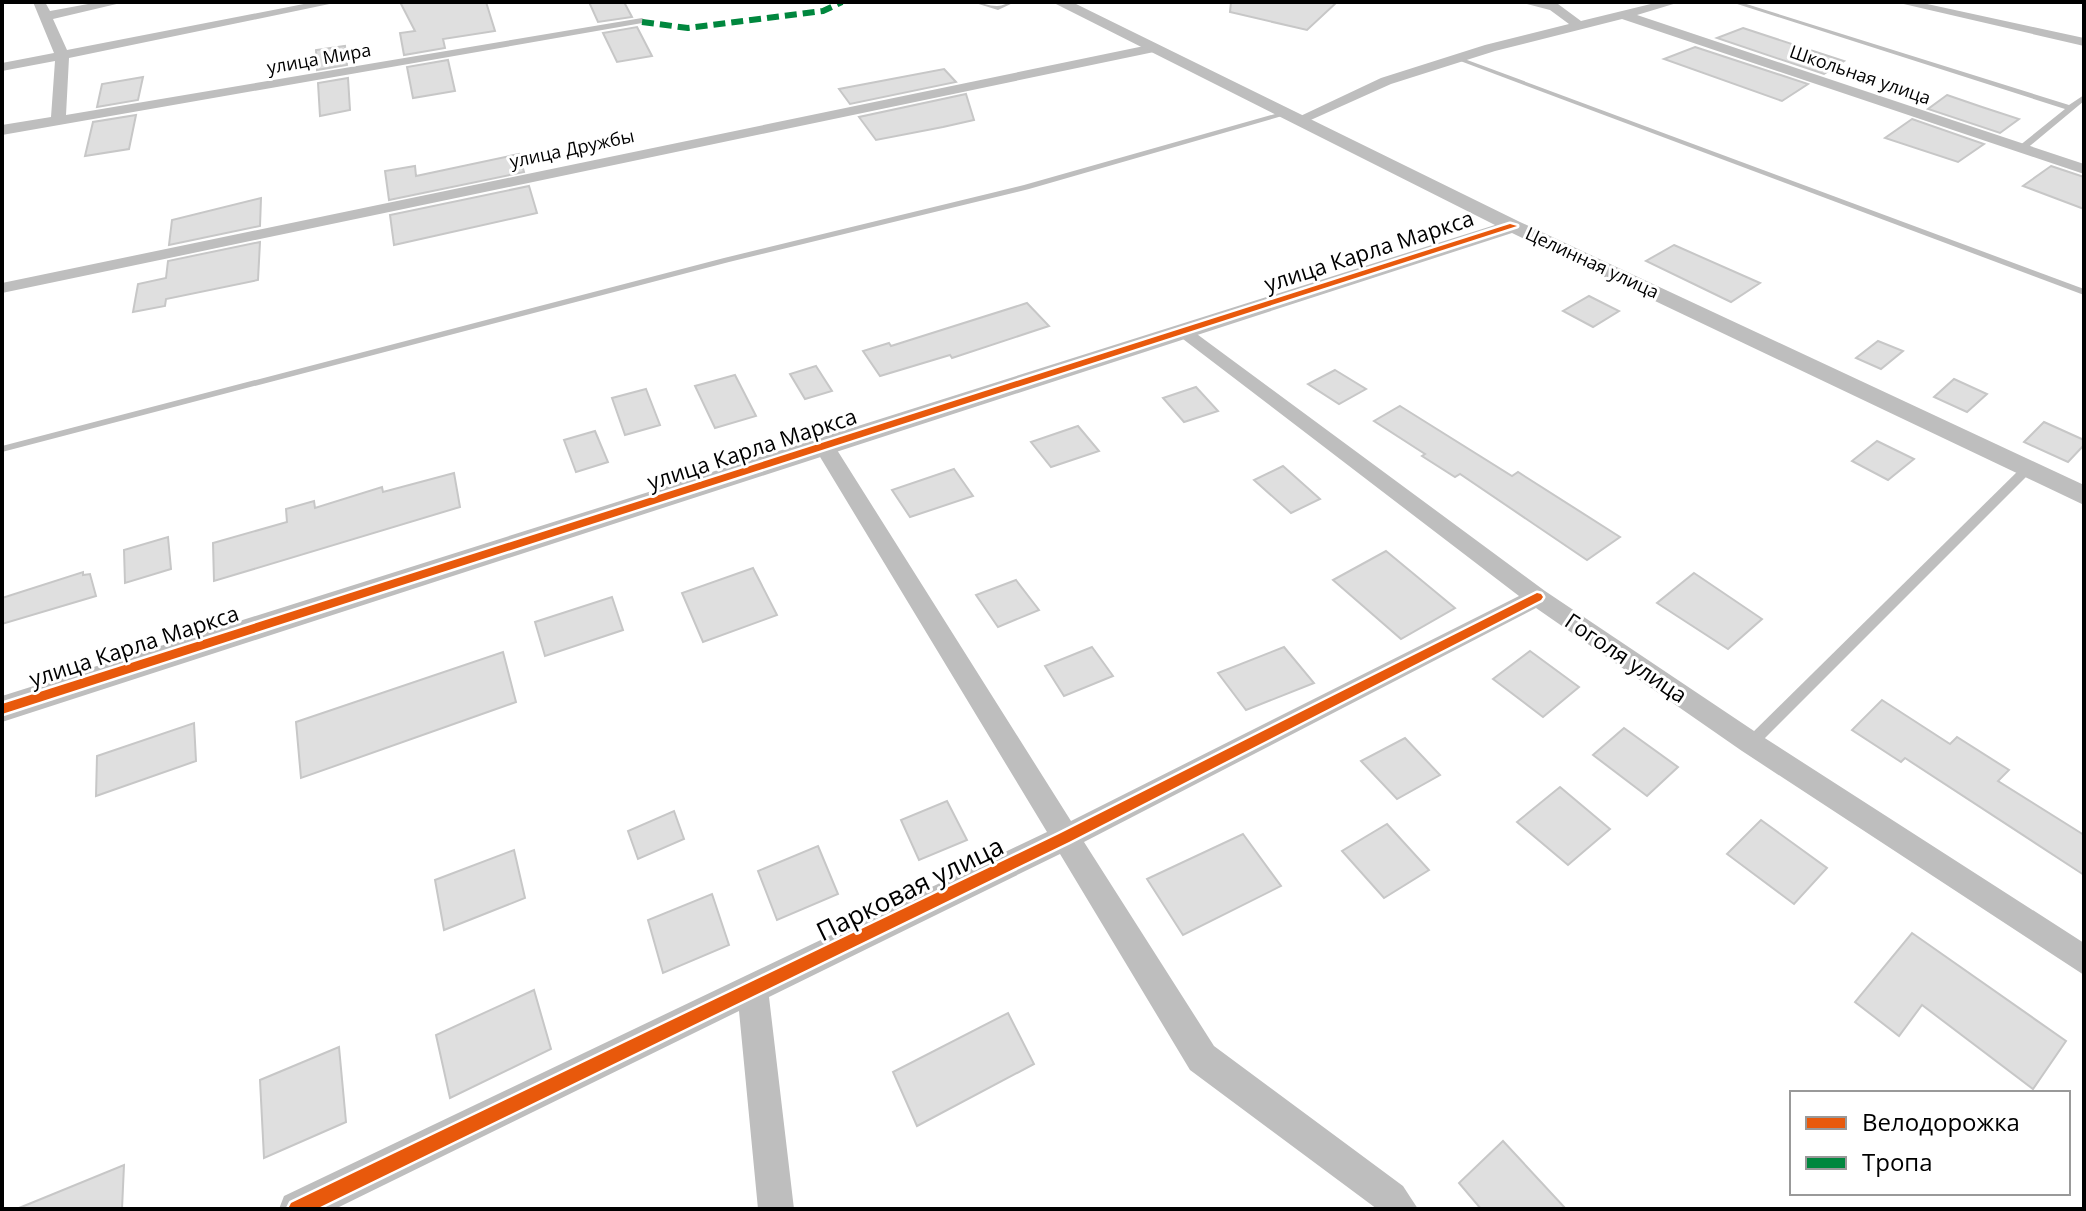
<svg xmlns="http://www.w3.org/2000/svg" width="2086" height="1211" viewBox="0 0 2086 1211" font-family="'Open Sans',sans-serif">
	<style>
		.building { fill: #dfdfdf; stroke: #c7c7c7; stroke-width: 2 }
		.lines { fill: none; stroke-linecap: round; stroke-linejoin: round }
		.service { fill: #bebebe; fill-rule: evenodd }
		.minor { fill: #bebebe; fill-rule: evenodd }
		.tertiary { fill: #bebebe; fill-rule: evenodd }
		.quiet { stroke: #00873e; stroke-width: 6; stroke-dasharray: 12 6; stroke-linecap: butt }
		.cycleway-casing { stroke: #fff; stroke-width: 5 }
		.cycleway { fill: #e8590c; fill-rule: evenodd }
		.labels { text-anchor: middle; stroke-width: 6; stroke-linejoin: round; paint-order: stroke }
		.far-street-label { font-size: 18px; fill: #000; stroke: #fff }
		.street-label { font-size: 22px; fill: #000; stroke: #fff }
		.near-street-label { font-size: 26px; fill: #000; stroke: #fff }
	</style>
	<rect width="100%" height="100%" fill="#fff"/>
	<g class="building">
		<path d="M400,2h86l9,29 -52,8 2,9 -41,7 -4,-22 15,-2z"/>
		<path d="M589,2h35l8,15 -34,5z"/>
		<path d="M1231,2h106l-30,28 -77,-18z"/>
		<path d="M637,27l15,29 -35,6 -14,-29z"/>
		<path d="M1743,28l101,33 -20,13 -107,-36z"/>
		<path d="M345,46l2,19 -30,5 -1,-20z"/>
		<path d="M1695,47l113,37 -26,17 -118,-42z"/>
		<path d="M448,60l7,31 -42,7 -6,-31z"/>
		<path d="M944,69l12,13 -106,22 -11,-15z"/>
		<path d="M143,77l-5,23 -41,7 5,-23z"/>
		<path d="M348,78l2,32 -30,6 -2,-33z"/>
		<path d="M966,94l8,26 -31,7 -67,13 -17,-23z"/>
		<path d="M1947,95l35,12 37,12 -19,14 -72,-24z"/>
		<path d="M136,115l-7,34 -44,7 8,-34z"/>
		<path d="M1912,119l72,25 -26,18 -73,-24z"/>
		<path d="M519,154l5,18 -135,28 -4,-29 30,-5 1,10z"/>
		<path d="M2051,166l33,11v32l-61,-23z"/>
		<path d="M529,186l8,27 -143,32 -4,-30z"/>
		<path d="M261,198l-1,28 -91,19 3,-25z"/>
		<path d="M260,242l-2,38 -92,19 -1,7 -32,6 5,-28 28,-6 2,-17z"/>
		<path d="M1674,245l86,38 -29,19 -85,-41z"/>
		<path d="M1589,296l30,15 -26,16 -30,-16z"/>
		<path d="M1027,303l22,23 -97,32 -2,-3 -70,21 -17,-25 26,-8 2,3z"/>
		<path d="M1878,341l25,10 -22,18 -25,-11z"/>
		<path d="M816,366l16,25 -27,8 -15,-25z"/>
		<path d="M1335,370l31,19 -27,15 -31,-20z"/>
		<path d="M735,375l21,41 -41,12 -20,-42z"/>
		<path d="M1954,379l33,15 -20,18 -33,-15z"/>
		<path d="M1196,387l22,24 -34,11 -21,-24z"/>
		<path d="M646,389l14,36 -35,10 -13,-37z"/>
		<path d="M1400,406l112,70 6,-4 102,65 -33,23 -127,-86 -5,3 -33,-21 3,-2 -51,-33z"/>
		<path d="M2044,422l40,18v5l-16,17 -44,-20z"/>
		<path d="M1078,426l21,25 -48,16 -20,-25z"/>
		<path d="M595,431l13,31 -32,10 -12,-32z"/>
		<path d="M1877,441l37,18 -26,21 -36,-19z"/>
		<path d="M1283,466l37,33 -29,14 -37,-33z"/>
		<path d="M954,469l19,27 -63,21 -18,-27z"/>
		<path d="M454,473l6,34 -246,74 -1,-38 74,-21 -1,-13 28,-8 1,7 67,-21 1,5z"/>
		<path d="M168,537l3,32 -46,14 -1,-33z"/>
		<path d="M1386,551l69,57 -54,31 -68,-59z"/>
		<path d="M753,568l24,47 -74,27 -21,-49z"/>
		<path d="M83,572v3l7,-1 6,22 -94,28v-26z"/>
		<path d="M1694,573l68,46 -34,30 -71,-46z"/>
		<path d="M1016,580l23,30 -41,17 -22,-32z"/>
		<path d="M612,597l11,33 -78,26 -10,-34z"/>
		<path d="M1092,647l21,29 -49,20 -19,-30z"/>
		<path d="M1284,647l30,36 -68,27 -28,-37z"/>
		<path d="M1530,651l49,36 -36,30 -50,-38z"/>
		<path d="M503,652l13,50 -215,76 -5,-56z"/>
		<path d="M1882,700l68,44 7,-7 52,33 -11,11 86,54v40l-179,-117 -4,4 -49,-32z"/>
		<path d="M194,723l2,38 -100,35 1,-40z"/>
		<path d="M1624,728l54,39 -31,29 -54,-41z"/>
		<path d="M1405,738l35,37 -43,24 -36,-38z"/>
		<path d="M1560,787l50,42 -42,36 -51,-43z"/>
		<path d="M947,801l20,39 -48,20 -18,-40z"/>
		<path d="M674,811l10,28 -46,20 -10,-28z"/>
		<path d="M1761,820l66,48 -33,36 -67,-50z"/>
		<path d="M1387,824l42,46 -45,28 -42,-47z"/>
		<path d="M1243,834l38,52 -98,49 -36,-56z"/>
		<path d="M818,846l20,48 -61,26 -19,-49z"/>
		<path d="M514,850l11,48 -81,32 -9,-50z"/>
		<path d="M712,894l17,51 -66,28 -15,-53z"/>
		<path d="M1912,933l154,108 -33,48 -111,-84 -23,31 -44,-34z"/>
		<path d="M534,990l17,59 -101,49 -14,-63z"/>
		<path d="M1008,1013l26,51 -117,62 -24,-54z"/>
		<path d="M339,1047l7,75 -82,36 -4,-78z"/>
		<path d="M1503,1141l63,68h-85l-22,-26z"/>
		<path d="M124,1165l-2,44h-103v-1z"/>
	</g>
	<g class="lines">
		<g class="service">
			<path d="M972,2c8,0 17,4 25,4 6,0 11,-4 18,-4l-17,8z"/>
			<path d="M1731,2h9l329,103 15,-10v6l-59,49h-6v-4l46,-37z"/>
			<path d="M1455,57h4l625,232v6l-629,-236z"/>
			<path d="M1282,112l7,2 -260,75 -300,73 -727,190v-6l722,-188 300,-73z"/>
			<path d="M2027,465l4,1 1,3 -1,3 -275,275 -5,1 -5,-1 -2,-4 2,-4 277,-273z"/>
		</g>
		<g class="minor">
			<path d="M33,2h12l5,9 49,-9h26l-72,17 14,31 247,-48h25l-270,56 -3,57 576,-97 6,4 -646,113v-10l49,-8 4,-56 -53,10v-8l52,-10z"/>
			<path d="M1519,2l39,2 23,17 78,-19h21l-43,13 447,149v10l-462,-155 -127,32 -104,33 -87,39 -12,-3 89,-42 104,-33 84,-21 -19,-14z"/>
			<path d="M1895,2h23l166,36v8z"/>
			<path d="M1149,45l7,4 -2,3 -1152,241v-10z"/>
			<path d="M1186,326l359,265 215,144 324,208v32l-342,-224 -206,-143 -452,234 130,204 189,140 15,23h-41l-187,-139 -130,-216 -291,143 25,212h-36l-19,-198 -404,198h-56l5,-13 763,-364 -233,-385 4,-5h14l239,379 448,-225 -340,-260 -2,-4z"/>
		</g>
		<path class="tertiary" d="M1052,2h20l448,220 564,263v20l-572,-272 -1510,489v-26l1493,-471z"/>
		<path class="quiet" d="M642,22l46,6 135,-17 19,-9"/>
		<g class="cycleway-casing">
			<g id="cycleway">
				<path d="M1510,224l7,2 -1515,488v-10z"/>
				<path d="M1537,593l4,1 2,3 -2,3 -472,242 -753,367h-28l3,-6 768,-369z"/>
			</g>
		</g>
		<use href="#cycleway" class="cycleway"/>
	</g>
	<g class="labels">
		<g class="far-street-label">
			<text transform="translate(319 59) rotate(-10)" y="6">улица Мира</text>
			<text transform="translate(1860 75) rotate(19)" y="6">Школьная улица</text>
			<text transform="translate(572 149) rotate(-12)" y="6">улица Дружбы</text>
			<text transform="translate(1592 263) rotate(25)" y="6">Целинная улица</text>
		</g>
		<g class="street-label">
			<text transform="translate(1369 251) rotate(-18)" y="8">улица Карла Маркса</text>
			<text transform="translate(752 449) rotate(-18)" y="8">улица Карла Маркса</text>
			<text transform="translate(134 646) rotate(-18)" y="8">улица Карла Маркса</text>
			<text transform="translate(1626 658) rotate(34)" y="8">Гоголя улица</text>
		</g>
		<g class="near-street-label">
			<text transform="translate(910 889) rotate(-26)" y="9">Парковая улица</text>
		</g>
	</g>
	<rect width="2086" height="1211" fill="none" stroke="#000000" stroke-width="8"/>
	<rect x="1790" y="1091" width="280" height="104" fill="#ffffff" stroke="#999999" stroke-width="2"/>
	<rect x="1806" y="1117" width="40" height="12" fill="#e8590c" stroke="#999999" stroke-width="2"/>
	<text x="1862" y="1131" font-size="24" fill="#000000">Велодорожка</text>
	<rect x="1806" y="1157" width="40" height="12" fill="#00873e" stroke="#999999" stroke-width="2"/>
	<text x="1862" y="1171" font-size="24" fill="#000000">Тропа</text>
</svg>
